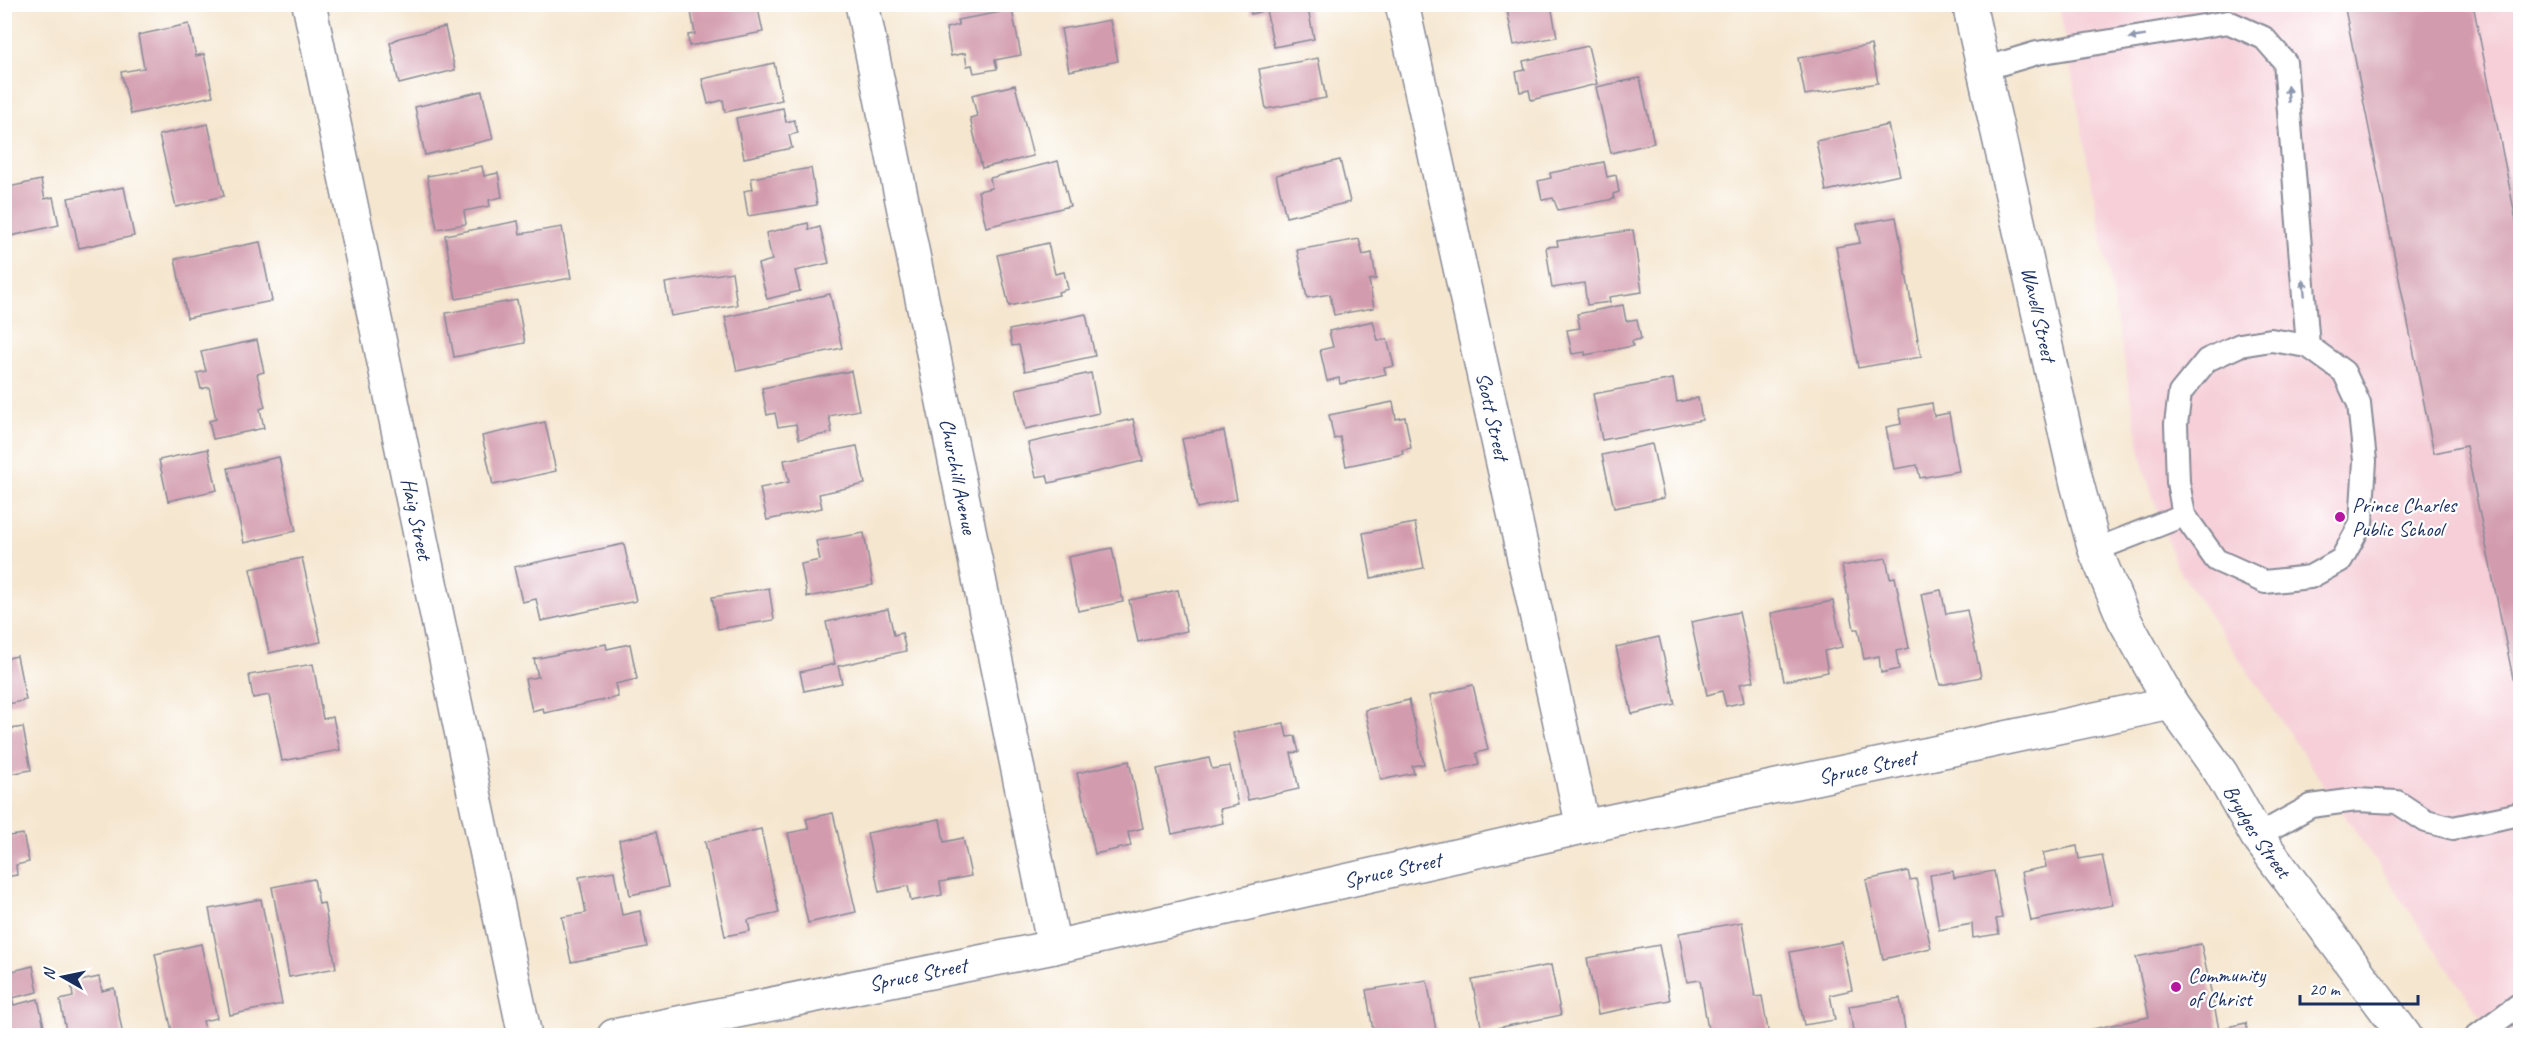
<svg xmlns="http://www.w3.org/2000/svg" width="2525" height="1040" viewBox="0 0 2525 1040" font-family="Caveat,sans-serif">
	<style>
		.built { fill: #f6cfd8 }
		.building { fill: #d39cae }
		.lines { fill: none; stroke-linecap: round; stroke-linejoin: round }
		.lane-casing { stroke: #888a96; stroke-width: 26 }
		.street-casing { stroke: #888a96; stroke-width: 36 }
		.secondary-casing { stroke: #888a96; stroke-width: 36 }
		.lane { stroke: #fff; stroke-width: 22 }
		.street { stroke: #fff; stroke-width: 33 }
		.secondary { stroke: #fff; stroke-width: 33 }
		.oneway { fill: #8d97ae }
		.poi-dot { fill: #b5179e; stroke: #fff; stroke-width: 2 }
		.labels { text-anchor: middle; stroke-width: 4.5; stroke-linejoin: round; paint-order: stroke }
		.street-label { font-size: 21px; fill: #1b2f5e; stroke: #fff }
		.poi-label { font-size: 21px; fill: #1b2f5e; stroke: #fff; text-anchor: start }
	</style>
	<rect width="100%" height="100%" fill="#fff"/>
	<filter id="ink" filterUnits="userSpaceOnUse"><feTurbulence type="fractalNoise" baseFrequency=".0167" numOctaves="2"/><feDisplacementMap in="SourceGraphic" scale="12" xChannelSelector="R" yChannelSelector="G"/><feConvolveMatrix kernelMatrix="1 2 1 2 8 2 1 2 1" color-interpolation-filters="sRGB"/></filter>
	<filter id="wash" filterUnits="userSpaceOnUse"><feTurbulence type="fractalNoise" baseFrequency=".008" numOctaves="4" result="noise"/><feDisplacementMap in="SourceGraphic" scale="24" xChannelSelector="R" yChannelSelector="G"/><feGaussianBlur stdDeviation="1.35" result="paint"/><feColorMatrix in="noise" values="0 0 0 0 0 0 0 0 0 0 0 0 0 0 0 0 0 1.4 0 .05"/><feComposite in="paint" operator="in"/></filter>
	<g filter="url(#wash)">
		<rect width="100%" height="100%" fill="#f5e6cf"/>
		<path class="built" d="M2059,5h461v1030h-27l-318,-471 -31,-95z"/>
		<g id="blocks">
			<g class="building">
				<path d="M697,4h60l6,28 -74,14 -1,-11 7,-1 -5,-28z"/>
				<path d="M948,4h23v1l-22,5z"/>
				<path d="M1249,4h58l7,35 -40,8 -8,-37 -15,4z"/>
				<path d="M2344,4h129l47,236v462l-2,1 -52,-257 -32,7z"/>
				<path d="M1506,5h45l6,32 -43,8z"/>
				<path d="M1012,10l9,45 -26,5 2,9 -23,4 -2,-8 -5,1 -2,-13 -14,3 -5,-28 13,-3 -2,-5z"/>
				<path d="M1110,20l8,41 -49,10 -8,-42z"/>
				<path d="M189,24l7,32 8,-2 9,42 -82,18 -10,-42 23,-4 -6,-33z"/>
				<path d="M445,27l10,43 -56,14 -9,-41 9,-5z"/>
				<path d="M1871,45l7,38 -73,12 -7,-37z"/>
				<path d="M1588,46l9,38 -66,16 -2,-10 -9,2 -4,-20 9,-2 -2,-9z"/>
				<path d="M1318,58l8,40 -60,11 -7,-40z"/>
				<path d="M774,63l8,37 -57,12 -2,-12 -15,4 -6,-25z"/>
				<path d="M1640,78l14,65 -43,10 -15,-66z"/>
				<path d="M1015,85l18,71 -51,12 -12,-50 7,-2 -5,-21z"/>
				<path d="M482,91l11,48 -68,16 -10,-48z"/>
				<path d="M783,108l3,14 8,-2 4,13 -9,2 3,13 -48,10 -8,-40z"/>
				<path d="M208,124l16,72 -48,11 -17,-72z"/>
				<path d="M1888,125l12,50 -74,16 -10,-50z"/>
				<path d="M1340,160l10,42 -64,15 -10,-42z"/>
				<path d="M1058,161l12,45 -84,21 -8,-36 14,-3 -2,-10z"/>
				<path d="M1604,162l3,15 9,-2 3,17 -6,2 1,5 -56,11 -5,-12 -11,2 -4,-19 13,-3 -1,-5z"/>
				<path d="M482,166l2,10 14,-3 4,24 -13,3 1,6 -26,5 2,13 -29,5 -10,-53z"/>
				<path d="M811,168l6,37 -69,11 -4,-25 9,-2 -2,-11z"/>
				<path d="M41,180l4,19 8,-2 6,28 -48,11 -4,-14 -3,1v-35z"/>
				<path d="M124,187l10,49 -55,12 -11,-50z"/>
				<path d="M1896,217l25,140 -63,11 -22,-121 24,-4 -3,-19z"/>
				<path d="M518,221l2,13 42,-7 9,51 -115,21 -11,-64z"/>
				<path d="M808,223l1,7 11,-3 9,36 -34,8 5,20 -33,8 -9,-35 14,-4 -6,-27z"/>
				<path d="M1633,230l9,62 -33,5 1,5 -23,3 -3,-22 -32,5 -6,-41 12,-1 -1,-5z"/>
				<path d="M1359,239l4,16 9,-2 4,26 -7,1 5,28 -40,7 -4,-21 -23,4 -10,-48z"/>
				<path d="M260,242l12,59 -85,17 -12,-59z"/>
				<path d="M1048,243l7,31 9,-2 4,17 -10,3 1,3 -50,11 -12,-51z"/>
				<path d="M732,272l5,33 -66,11 -6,-33z"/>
				<path d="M830,294l12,54 -105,23 -12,-54z"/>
				<path d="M517,300l8,43 -71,14 -8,-44z"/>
				<path d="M1623,305l3,16 11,-2 4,20 -9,2 1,5 -48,9v-3l-13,2 -5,-24 13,-2 -3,-14z"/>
				<path d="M1086,314l9,42 -70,15 -6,-26 -7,1 -3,-16z"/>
				<path d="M1373,321l5,20 9,-2 7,27 -10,2 2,6 -46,10 -1,-6 -12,3 -7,-31 13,-3 -4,-16z"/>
				<path d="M257,340l7,32 -7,2 8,33 -5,2 4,19 -51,11 -4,-18 7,-2 -7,-32 -8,2 -4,-16 9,-2 -5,-19z"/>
				<path d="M851,371l8,39 -30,6 3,17 -33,6 -3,-15 -18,3 -3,-14 -8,2 -5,-27z"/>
				<path d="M1091,373l8,40 -74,16 -9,-40z"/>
				<path d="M1673,379l4,23 21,-4 4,22 -100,20 -9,-46z"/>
				<path d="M1393,402l3,17 9,-2 6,31 -9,2 1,4 -57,12 -6,-29 -6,2 -5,-24z"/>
				<path d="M1932,403l2,13 15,-3 10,58 -39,7 -3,-13 -23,4 -8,-42 15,-3 -2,-15z"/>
				<path d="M1133,419l10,42 -94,22 -2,-8 -11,2 -8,-34z"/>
				<path d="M545,422l11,49 -63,14 -11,-49z"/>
				<path d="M1224,431l13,68 -40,9 -15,-69z"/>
				<path d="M1652,444l12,54 -50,10 -12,-53z"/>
				<path d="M857,446l8,38 -46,10 3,14 -55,12 -7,-32 29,-6 -5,-22z"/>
				<path d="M208,449l9,41 -49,11 -9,-41z"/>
				<path d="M279,457l17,74 -52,12 -16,-75z"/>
				<path d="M1415,523l9,45 -53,10 -8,-45z"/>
				<path d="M864,533l9,52 -66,12 -6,-33 19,-4 -4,-19z"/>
				<path d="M624,544l12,57 -95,20 -5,-22 -14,3 -8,-35z"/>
				<path d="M1112,548l11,54 -45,9 -10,-54z"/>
				<path d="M302,558l19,84 -52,11 -19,-84z"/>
				<path d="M1886,558l4,20 5,-1 14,71 -13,3 3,18 -18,4 -2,-17 -15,3 -6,-30h-4l-12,-63z"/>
				<path d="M769,588l5,32 -56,9 -6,-32z"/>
				<path d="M1178,590l9,41 -49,11 -9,-42z"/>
				<path d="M1941,590l5,24 21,-4 14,67 -41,8 -19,-91z"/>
				<path d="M1833,601l9,46 -18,4 4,21 -44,9 -13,-68z"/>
				<path d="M888,609l6,26 8,-2 4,18 -68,15 4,17 -38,8 -4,-19 35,-8 -9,-42z"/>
				<path d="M1739,612l15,69 -14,3 4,18 -18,4 -4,-15 -15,4 -16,-73z"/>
				<path d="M1659,637l16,67 -43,10 -16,-67z"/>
				<path d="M606,644l1,5 23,-5 7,35 -22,5 3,13 -74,16 -1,-5 -11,3 -7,-32 13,-2 -4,-18z"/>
				<path d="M17,656l9,44 -22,5v-46z"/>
				<path d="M313,664l10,55 10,-2 7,33 -58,11 -13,-66 -16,3 -4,-23z"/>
				<path d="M1473,685l15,65 -12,3 3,11 -33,8 -17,-76z"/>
				<path d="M1409,700l15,64 -12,2 2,7 -33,7 -16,-70z"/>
				<path d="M1284,723l3,14 8,-1 4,16 -8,1 8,36 -51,11 -15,-67z"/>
				<path d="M23,727l8,43 -27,5v-45z"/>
				<path d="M1209,758l3,11 18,-3 8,39 -18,4 3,14 -51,11 -15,-65z"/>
				<path d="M1129,761l14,67 -15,4 3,14 -36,8 -18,-81z"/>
				<path d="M833,813l23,99 -48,11 -20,-90 21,-4 -3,-10z"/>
				<path d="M4,818l6,18 13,-2 6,28 -13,3 1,10 -13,2z"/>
				<path d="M940,819l4,23 19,-4 8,38 -31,6 2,13 -31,6 -3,-15 -29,6 -12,-59z"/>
				<path d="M761,829l18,84 -31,7 2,11 -25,5 -20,-94z"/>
				<path d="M656,832l12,55 -38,8 -11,-55z"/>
				<path d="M2077,846l2,13 23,-4 11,50 -82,16 -10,-49 25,-5 -3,-14z"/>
				<path d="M614,871l8,44 18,-4 7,36 -76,15 -9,-45 24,-4 -7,-36z"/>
				<path d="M1908,871l2,9 6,-1 15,69 -48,11 -17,-79z"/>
				<path d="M1953,871l1,7 40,-7 8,47 -6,1 3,15 -26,4 -1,-14 -33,6 -9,-55z"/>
				<path d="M314,879l5,25 5,-1 12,65 -47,9 -17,-90z"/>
				<path d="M261,899l21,105 -52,11 -21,-106z"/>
				<path d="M1742,922l13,75 7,-1 7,40h-60l-9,-56 -13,2 -8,-49z"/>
				<path d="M1842,942l10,48 -22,5 5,25 -31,5 -14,-73z"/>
				<path d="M201,944l16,74 -14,3 3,13 -33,2 -18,-82z"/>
				<path d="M2201,944l18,85 27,-6 3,13h-160l-1,-6 61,-13 -13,-60z"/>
				<path d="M1659,945l11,55 -72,14 -11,-56z"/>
				<path d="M1551,965l10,50 -79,16 -10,-51z"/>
				<path d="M33,966l5,26 -26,6 2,7 24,-6 8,37h-42v-63z"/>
				<path d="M99,977l3,14 12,-3 9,48h-56l-7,-36 13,-3 -2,-14z"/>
				<path d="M1427,980l10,56h-63l-8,-46z"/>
				<path d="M1900,998l6,38h-52l-5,-30z"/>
				<path d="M1235,1031l1,5h-20v-2z"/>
			</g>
		</g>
	</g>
	<g filter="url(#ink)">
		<use href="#blocks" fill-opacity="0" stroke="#888a96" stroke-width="1.5"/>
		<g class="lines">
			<g class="lane-casing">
				<g id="lane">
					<path d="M1983,69l54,-16 191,-31 36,16 21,24 23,284"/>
					<path d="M2095,550l89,-35 32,45 49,22 45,-5 31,-17 20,-36 4,-63 -6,-57 -15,-32 -36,-26 -37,-6 -31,5 -33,15 -27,33 -4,31 2,58 6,33"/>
					<path d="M2257,836l54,-30 45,-6 41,2 29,19 27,7 67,-14"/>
					<path d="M2477,1036l43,-32"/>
				</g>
			</g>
			<g class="street-casing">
				<g id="street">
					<path id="s1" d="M309,4l216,1032"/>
					<path id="s2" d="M862,4l192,943"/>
					<path id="s3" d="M1402,4l181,823"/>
					<path id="s4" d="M614,1036l440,-89 529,-120 588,-124"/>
				</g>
			</g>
			<g class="secondary-casing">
				<g id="secondary">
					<path id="s5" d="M1969,4l108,480 18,66 29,69 47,84 50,70 36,63 148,200"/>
				</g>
			</g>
			<use href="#lane" class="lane"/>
			<use href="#street" class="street"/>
			<use href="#secondary" class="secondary"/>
		</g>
		<defs><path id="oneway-solid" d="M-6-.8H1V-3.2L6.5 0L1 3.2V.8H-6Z" transform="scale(1.5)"/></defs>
		<g class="oneway">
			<use href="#oneway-solid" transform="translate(2137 37) rotate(171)"/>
			<use href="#oneway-solid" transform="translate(2288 94) rotate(-95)"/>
			<use href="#oneway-solid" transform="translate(2304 288) rotate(-95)"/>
		</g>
	</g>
	<g class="poi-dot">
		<circle cx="2340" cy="517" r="6"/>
		<circle cx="2176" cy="987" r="6"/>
	</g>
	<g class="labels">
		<g class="street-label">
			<text dy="7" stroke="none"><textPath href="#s5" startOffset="318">Wavell Street</textPath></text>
			<text dy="7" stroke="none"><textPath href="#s3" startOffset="422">Scott Street</textPath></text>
			<text dy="7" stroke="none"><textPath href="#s2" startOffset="482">Churchill Avenue</textPath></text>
			<text dy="7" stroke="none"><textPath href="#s1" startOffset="526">Haig Street</textPath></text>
			<text dy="7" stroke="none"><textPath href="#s4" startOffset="1282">Spruce Street</textPath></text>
			<text dy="7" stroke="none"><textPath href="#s5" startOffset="886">Brydges Street</textPath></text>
			<text dy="7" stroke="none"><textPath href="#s4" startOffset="796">Spruce Street</textPath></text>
			<text dy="7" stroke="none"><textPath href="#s4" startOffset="310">Spruce Street</textPath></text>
		</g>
		<g class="poi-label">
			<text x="2352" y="512">Prince Charles<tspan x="2352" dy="24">Public School</tspan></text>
			<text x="2188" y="982">Community<tspan x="2188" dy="24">of Christ</tspan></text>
		</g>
	</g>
	<rect width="2525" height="1040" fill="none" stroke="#fff" stroke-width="24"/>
	<g transform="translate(63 977) rotate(279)" stroke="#ffffff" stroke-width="4.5" paint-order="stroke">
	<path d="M0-4.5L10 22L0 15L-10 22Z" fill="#1b2f5e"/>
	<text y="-9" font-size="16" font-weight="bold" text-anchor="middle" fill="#1b2f5e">N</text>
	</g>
	<path d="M2300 995v9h118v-9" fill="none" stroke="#1b2f5e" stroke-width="3"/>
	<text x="2309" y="995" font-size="18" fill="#1b2f5e" stroke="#ffffff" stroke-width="4.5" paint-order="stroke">20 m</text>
</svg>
